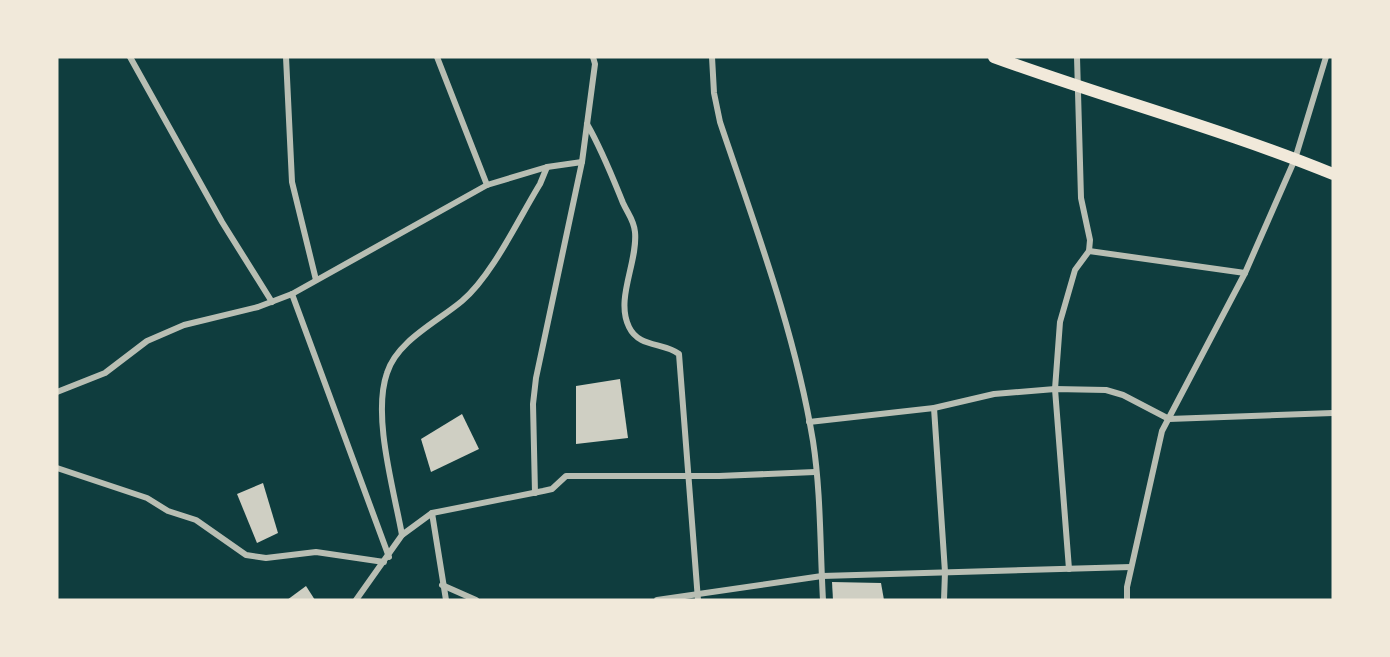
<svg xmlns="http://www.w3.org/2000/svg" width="1390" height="657" viewBox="0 0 1390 657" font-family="'Alegreya Sans',sans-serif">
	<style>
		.building { fill: #cfcfc3 }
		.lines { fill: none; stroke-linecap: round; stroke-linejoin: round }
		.minor { stroke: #b8beb3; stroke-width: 6 }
		.secondary { stroke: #f1e9da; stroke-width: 12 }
	</style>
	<rect width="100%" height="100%" fill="#0f3d3e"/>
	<g class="building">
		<path d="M620,379l8,59 -52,6v-58z"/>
		<path d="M462,414l17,35 -48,23 -10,-33z"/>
		<path d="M263,483l15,50 -21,10 -20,-49z"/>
		<path d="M832,582l49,1 3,17h-51z"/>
		<path d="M306,586l9,14h-28z"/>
	</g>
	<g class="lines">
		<g class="minor">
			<path d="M130,57l92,165 50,80"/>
			<path d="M286,57l6,125 24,98"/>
			<path d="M437,57l50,128"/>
			<path d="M712,57l2,36 6,29c35,104 75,210 93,319 8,52 7,107 10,159"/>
			<path d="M587,124c15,26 25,52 36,79 5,11 11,17 12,29 3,30 -20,67 -6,95 10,21 34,15 50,27l19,246"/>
			<path d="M1089,251l156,22"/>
			<path d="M292,294l97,263"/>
			<path d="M57,392l48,-19 42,-32 37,-16 74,-18 34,-13 195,-109 60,-18 35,-5"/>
			<path d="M934,408l11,164 -1,28"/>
			<path d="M809,422l125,-14 60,-14 61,-5 51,1 17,5 46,24 164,-6"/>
			<path d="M57,468l90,30 21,13 28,9 50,35 20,3 50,-6 68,10"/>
			<path d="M535,493l-2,-89 3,-26 46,-216 13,-98 -2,-7"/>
			<path d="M432,513l14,87"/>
			<path d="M402,535c-8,-45 -30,-119 -15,-162 10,-32 50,-51 75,-72 30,-25 57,-83 78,-117l7,-17"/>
			<path d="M1069,569l-14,-180 5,-67 15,-52 14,-19 1,-11 -9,-42 -4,-141"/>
			<path d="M442,585l34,15"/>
			<path d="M356,600l46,-65 30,-22 111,-22 9,-2 14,-13h153l96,-4"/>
			<path d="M657,600l165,-24 309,-9"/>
			<path d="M1127,600v-13l35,-156 83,-158 50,-114 31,-102"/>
		</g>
		<path class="secondary" d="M994,57c112,41 229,72 339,117"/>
	</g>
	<rect width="1390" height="657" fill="none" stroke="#f1e9da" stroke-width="117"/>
</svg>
